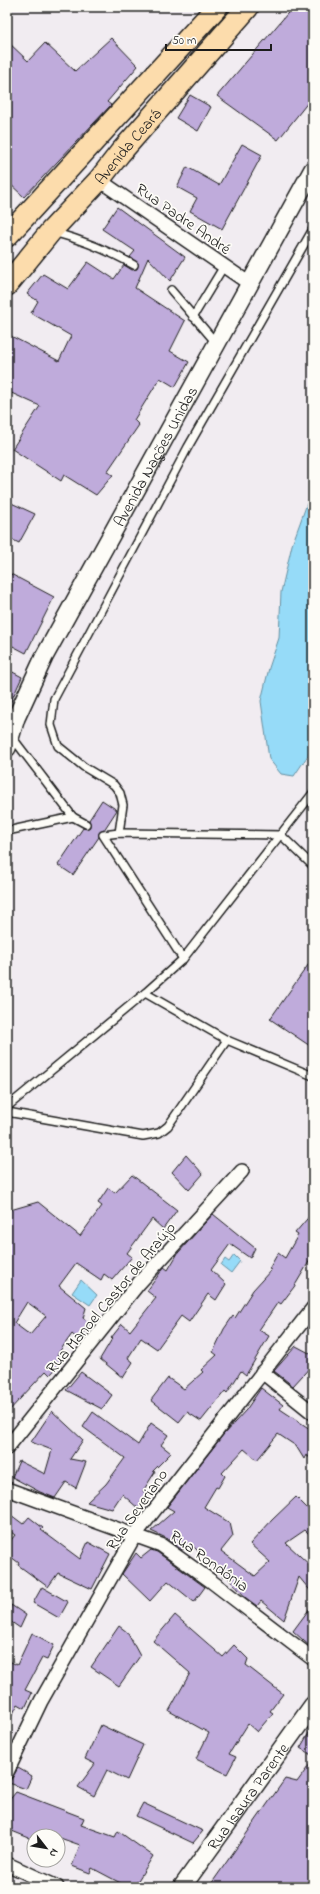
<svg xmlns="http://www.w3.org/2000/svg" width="320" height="1894" viewBox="0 0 320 1894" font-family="'Indie Flower',sans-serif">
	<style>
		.water { fill: #96dbf8; stroke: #658fa0 }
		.building { fill: #bfabdb; stroke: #1c1c1c; fill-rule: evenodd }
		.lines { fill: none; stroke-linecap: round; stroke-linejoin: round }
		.service-casing { stroke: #1c1c1c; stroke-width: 10 }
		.minor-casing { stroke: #1c1c1c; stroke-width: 16 }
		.tertiary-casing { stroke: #1c1c1c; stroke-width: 20 }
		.primary-casing { stroke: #1c1c1c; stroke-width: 24 }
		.service { stroke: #fdfcf7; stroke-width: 7 }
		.minor { stroke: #fdfcf7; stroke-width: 13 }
		.tertiary { stroke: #fdfcf7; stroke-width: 17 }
		.primary { stroke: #fcdcac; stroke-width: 21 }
		.labels { text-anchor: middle; stroke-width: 3.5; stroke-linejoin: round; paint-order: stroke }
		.street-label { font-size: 16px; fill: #1c1c1c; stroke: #fdfcf7 }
	</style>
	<rect width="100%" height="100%" fill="#f1ecf1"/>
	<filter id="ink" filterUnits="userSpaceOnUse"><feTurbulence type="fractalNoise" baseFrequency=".025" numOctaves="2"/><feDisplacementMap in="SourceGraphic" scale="8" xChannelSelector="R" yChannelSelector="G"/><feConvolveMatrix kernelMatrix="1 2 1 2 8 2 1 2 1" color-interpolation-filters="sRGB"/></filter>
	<g filter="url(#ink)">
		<g class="water">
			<path d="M313,487v261l-19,28 -13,-2 -12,-15 -8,-58 8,-33 10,-30 2,-46 11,-47z"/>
			<path d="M234,1255l6,6 -9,12 -10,-8 4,-6 4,3z"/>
			<path d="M81,1280l16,15 -7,10 -18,-12z"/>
		</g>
		<g class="building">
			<path d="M293,7h20v89l-35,44 -61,-44z"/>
			<path d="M111,38l27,28 -31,36 4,3 -87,92 -17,-16v-140l21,20 17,-18 30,28z"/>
			<path d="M190,95l21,12 -13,24 -22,-13z"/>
			<path d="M242,144l20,11 -40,74 -32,-18 7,-13 -20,-11 10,-20 32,18z"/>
			<path d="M117,207l68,50 -15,24 -22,-23 -13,30 50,33 -15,30 19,11 -14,25 -15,-9 -26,42 5,5 -32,47 6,3 -17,20 -32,-20 -3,6 -49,-32 28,-43 -33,-15v-57l52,27 12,-25 -40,-23 7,-12 -11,-7 16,-20 25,15 20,-27 26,17 10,-14 8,5 5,-1 1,-6 -8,-6 5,-6 -33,-22z"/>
			<path d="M7,501l28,13 -16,29 -12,-6z"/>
			<path d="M7,572l47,25 -28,56 -19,-10z"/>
			<path d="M7,669l15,8 -15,33z"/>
			<path d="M102,800l15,10 -13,20 -5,3v4l-26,38 -15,-10 25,-37 4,1 3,-2 -1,-7z"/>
			<path d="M313,958v90l-43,-29z"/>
			<path d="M186,1155l17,19 -14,16 -17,-18z"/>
			<path d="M132,1175l45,35 -14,19 -11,-10 -25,34 5,4 -20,23 -8,-6 -3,6 -25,-17 -17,23 27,22 -3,10 7,5 -11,17 -7,-6 -15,21 7,5 -14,15 -4,-4 -39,42v-202l31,-9 42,34 22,-30 -4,-3 10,-15 7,5zM27,1302l19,14 -16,19 -16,-12z"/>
			<path d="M313,1212v43l-19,32 -13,17 -3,-2 -19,28 10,6 -23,39 -5,-4 -14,22 -2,-2 -24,30 -14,-9 -8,10 -28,-22 17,-22 16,11 19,-17 -2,-2 16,-15 -4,-3 11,-23 9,-13 2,2 18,-28 18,-20 -2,-1 9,-16 7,5 13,-23 -3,-2z"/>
			<path d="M213,1214l42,34 -5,10 -20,-14 -19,26 15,14 -10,16 -8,-6 -19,28 -8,-6 -24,33 -16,-11 -13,20 5,4 -10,16 -23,-19 12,-20 -1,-1 11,-14 8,7 26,-33 -9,-7 15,-21 2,-3 4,3 10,-17z"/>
			<path d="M296,1346l17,9v9l-20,22 -19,-15z"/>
			<path d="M81,1372l31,23 -10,14 -36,-19z"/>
			<path d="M261,1388l22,17 -3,4 33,22v29l-7,-5 -2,4 -8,-13 -18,-12 -21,26 -13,-11 -22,24 3,3 -7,12 -2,-1 -12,20 26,16 3,13 -12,15 34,25 15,-14 -20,-18 22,-24 24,-23 17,17v24l-8,-8 -19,13 27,25v26l-14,-17 -15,43 -23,-19 -4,5 -11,-8 -19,-22h-4l-32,-32 -9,6 -16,-12 -15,-7 23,-20 -7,-4 56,-72 23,-25z"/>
			<path d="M52,1411l31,29 -13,19 16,3 -10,26 -10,-6 -11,16 -15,-6 -28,-15 7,-16 26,13 7,-24 -21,-8z"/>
			<path d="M93,1412l45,33 13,-22 17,12 -7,10 10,8 -18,18 2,1 -12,19 4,3 -7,16 -18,-16 -10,15 -25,-7 19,-18 19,-26 -42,-31z"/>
			<path d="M7,1512l16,12 6,-7 14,11 -2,2 39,29 8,-17 22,12 -18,35 -34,-16 -10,14 -30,-22 1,-2 -12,-9v-9l8,-10 -8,-6z"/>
			<path d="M151,1550l6,2 48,35 -11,15 -26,-21 -18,20 -28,-27 14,-21 5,5z"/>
			<path d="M42,1587l26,15 -9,16 -26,-15z"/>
			<path d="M313,1604v45l-20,-18z"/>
			<path d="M11,1605l15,10 -6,13 -13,-9z"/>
			<path d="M175,1615l48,42 11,-12 14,14 -2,6 37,29 -13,17 3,2 -16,19 -9,-8 -19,30 7,3 -9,17 -31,-15 13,-26 -40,-22 21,-38 -37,-32z"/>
			<path d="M119,1626l8,6 13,24 -21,30 -28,-19z"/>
			<path d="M32,1633l22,12 -7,15 -5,-2 -17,32 7,3 -7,15 -7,-4 -11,21v-65l10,5z"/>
			<path d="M101,1725l42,20 -16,35 -20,-10 -13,26 -16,-9 17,-23 -10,-5z"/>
			<path d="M313,1726v30l-13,-8z"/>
			<path d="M313,1760v127h-104l76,-108 12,3z"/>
			<path d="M18,1768l14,8 -6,13 -17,-6z"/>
			<path d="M16,1792l68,26 -3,7 34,12 3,-6 35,25 -19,31h-6l-36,-19 -2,5 -18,-7 8,-21 -37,-13 -2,4h-7v4l-27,-11v-26z"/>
			<path d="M143,1803l60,28 -10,12 -57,-27z"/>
		</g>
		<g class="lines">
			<g class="service-casing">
				<g id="service">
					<path d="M53,232c29,8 55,18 81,33"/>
					<path d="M171,290l46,54"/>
					<path d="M193,317l31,-51"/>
					<path d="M12,737l61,80 13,7"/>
					<path d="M7,831l66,-14"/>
					<path d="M119,833l4,-28 -3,-12 -6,-8 -30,-18 -26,-21 -7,-21 3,-26 134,-252 125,-218"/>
					<path d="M183,959l-80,-124 16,-2 162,2 32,31"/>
					<path d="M145,993l82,47 86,36"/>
					<path d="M7,1107l138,-114 38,-34 130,-166"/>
					<path d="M7,1112l136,24 16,-3 9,-7 59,-86"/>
				</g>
			</g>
			<g class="minor-casing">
				<g id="minor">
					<path d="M99,180l151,104"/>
					<path d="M262,1372l51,41"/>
					<path d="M7,1448l132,-165 103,-112"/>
					<path d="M7,1489l154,56 50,36 102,78"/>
					<path d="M7,1772l34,-71 94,-166 178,-227"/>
					<path d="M7,1864l50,23"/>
				</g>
			</g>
			<g class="tertiary-casing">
				<g id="tertiary">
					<path id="s1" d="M7,748l9,-30 28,-61 269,-488"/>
					<path id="s2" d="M182,1887l131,-182"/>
				</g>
			</g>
			<g class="primary-casing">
				<g id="primary">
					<path d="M7,236l210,-229"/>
					<path id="s3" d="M7,285l44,-54 48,-51 21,-27 128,-146"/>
				</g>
			</g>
			<use href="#service" class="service"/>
			<use href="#minor" class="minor"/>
			<use href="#tertiary" class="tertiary"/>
			<use href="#primary" class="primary"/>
		</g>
	</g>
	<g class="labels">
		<g class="street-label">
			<text dy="6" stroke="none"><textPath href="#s3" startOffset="184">Avenida Ceará</textPath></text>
			<text transform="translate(184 218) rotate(35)" y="6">Rua Padre André</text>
			<text dy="6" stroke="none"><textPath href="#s1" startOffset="328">Avenida Nações Unidas</textPath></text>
			<text transform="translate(110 1297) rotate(-50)" y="6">Rua Manoel Castor de Araújo</text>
			<text transform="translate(136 1509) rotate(-55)" y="6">Rua Severiano</text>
			<text transform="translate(210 1560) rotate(36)" y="6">Rua Rondônia</text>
			<text dy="6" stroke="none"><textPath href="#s2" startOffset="112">Rua Isaura Parente</textPath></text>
		</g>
	</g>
	<rect width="320" height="1894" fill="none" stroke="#fdfcf7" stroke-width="24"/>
	<rect x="12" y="12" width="296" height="1870" fill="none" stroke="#1c1c1c" stroke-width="1.5" filter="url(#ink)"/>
	<g transform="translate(46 1848) rotate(121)"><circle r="19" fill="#fdfcf7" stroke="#a3a29f"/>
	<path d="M0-3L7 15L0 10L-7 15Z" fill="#1c1c1c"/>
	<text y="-6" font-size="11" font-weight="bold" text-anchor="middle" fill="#1c1c1c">N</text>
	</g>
	<path d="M166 44v6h105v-6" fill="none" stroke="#1c1c1c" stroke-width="2"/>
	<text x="172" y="44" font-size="12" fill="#1c1c1c" stroke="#fdfcf7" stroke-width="3" paint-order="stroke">50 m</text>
</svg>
